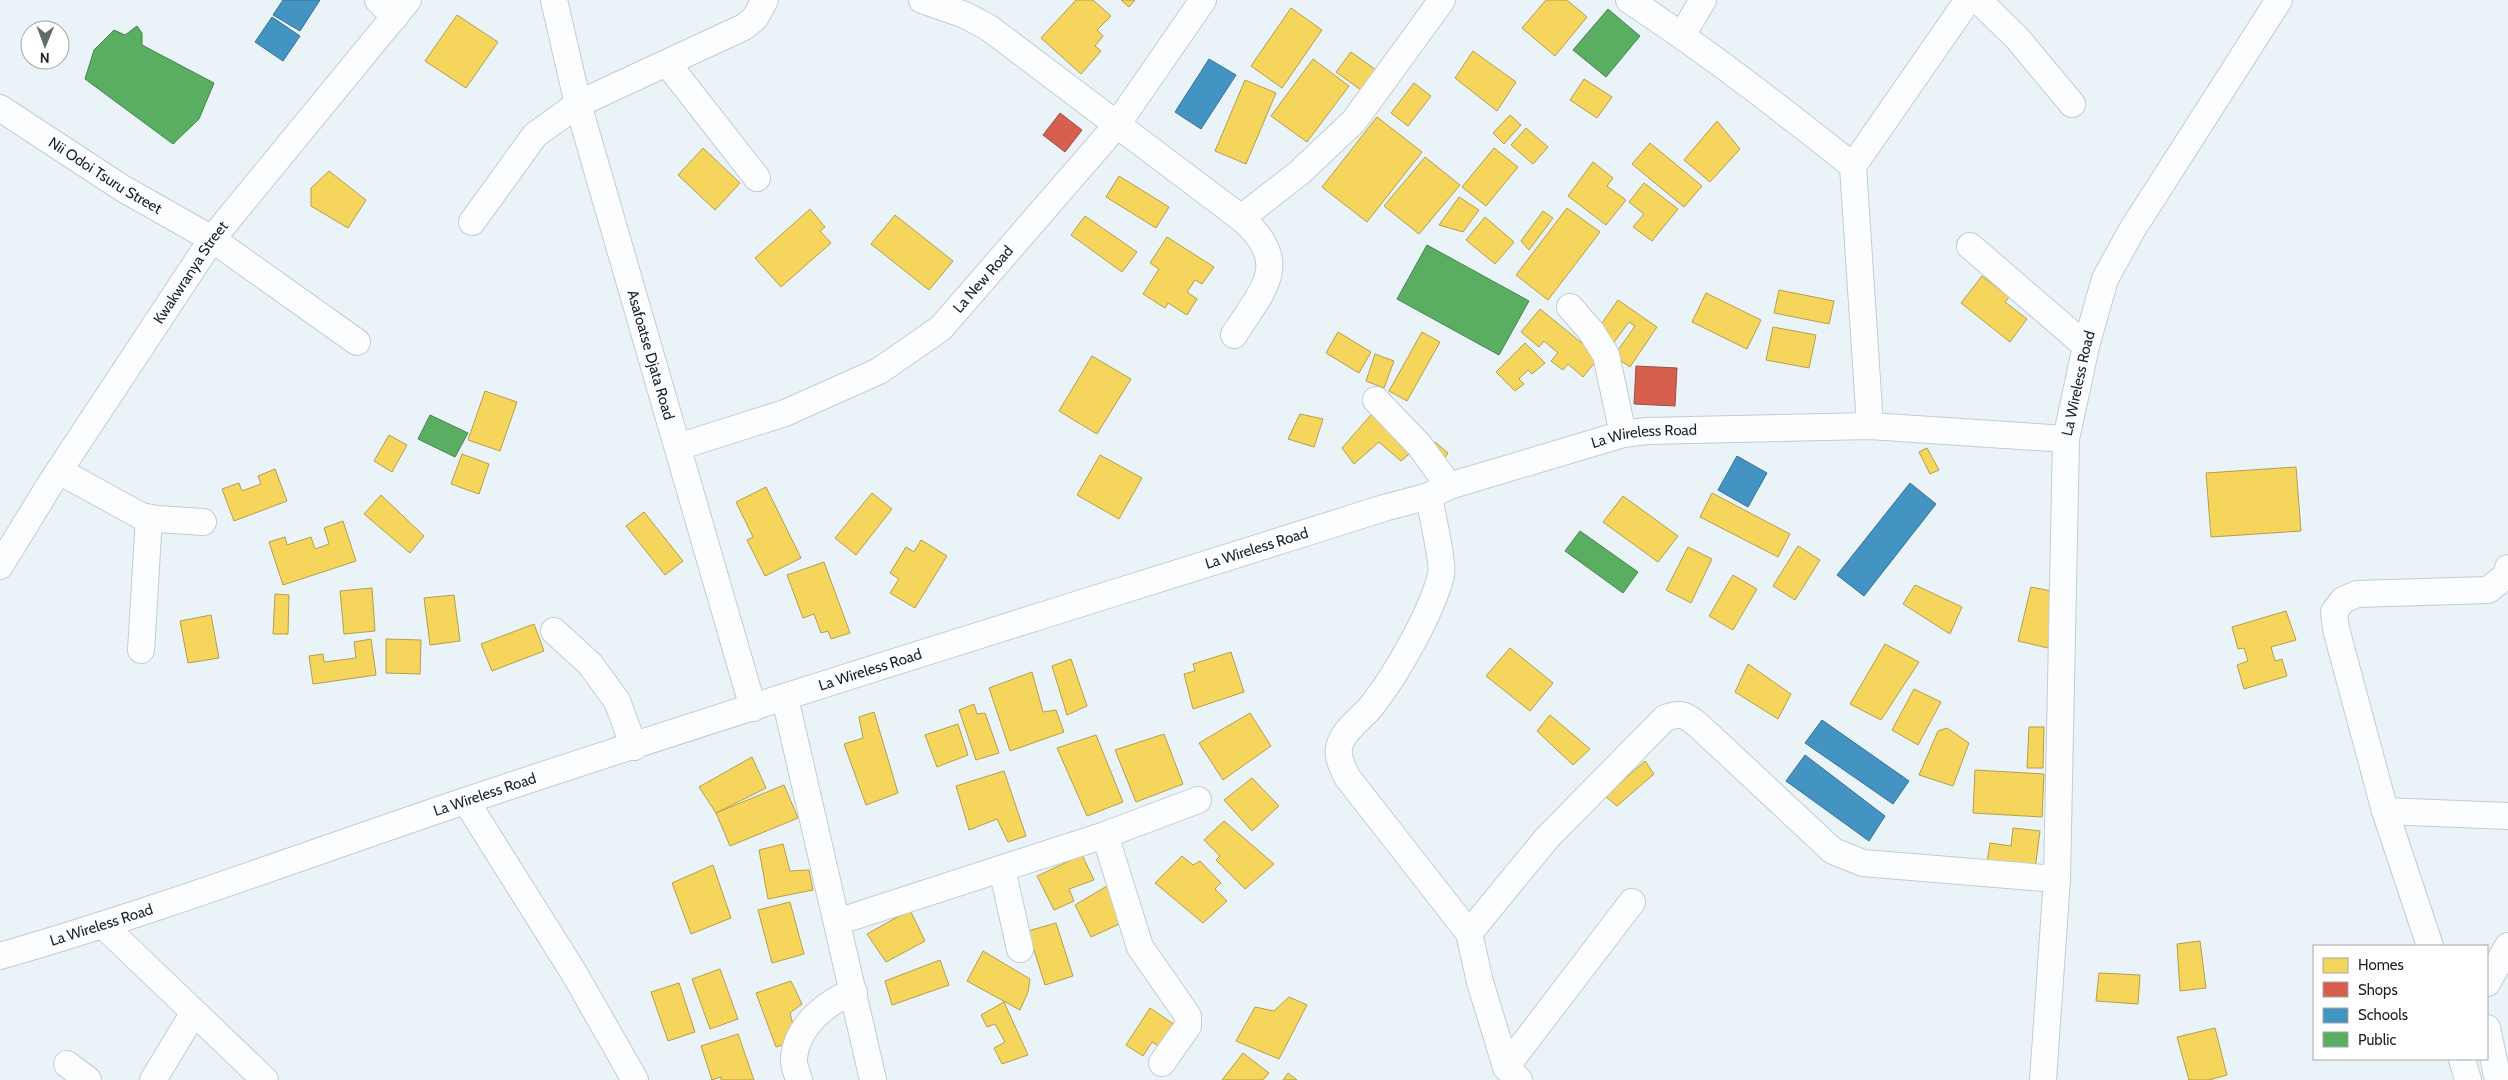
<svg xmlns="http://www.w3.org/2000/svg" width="2508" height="1080" viewBox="0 0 2508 1080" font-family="Cabin,sans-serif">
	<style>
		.homes { fill: #f6d55c; stroke: #b49f4c }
		.shops { fill: #d6604d; stroke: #9e4d41 }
		.schools { fill: #4393c3; stroke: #377194 }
		.public { fill: #5aae61; stroke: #47844f }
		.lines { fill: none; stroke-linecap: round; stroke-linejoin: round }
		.minor-casing { stroke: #c5ccd0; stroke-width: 28 }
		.minor { stroke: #fcfdfe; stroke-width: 26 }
		.labels { text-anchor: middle; stroke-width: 5; stroke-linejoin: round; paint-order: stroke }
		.street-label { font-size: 15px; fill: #1b2225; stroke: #fff }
	</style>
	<rect width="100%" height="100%" fill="#e9f3f8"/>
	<g class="homes">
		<path d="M1076,0h17l18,16 -14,14 6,6 -8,10 6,5 -20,23 -40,-36z"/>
		<path d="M1121,0h14l-6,7z"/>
		<path d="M1546,0h21l20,17 -32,39 -33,-28z"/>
		<path d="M1291,8l31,22 -40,58 -31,-22z"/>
		<path d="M457,15l41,27 -32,46 -41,-27z"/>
		<path d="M1473,51l43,31 -19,29 -42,-33z"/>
		<path d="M1351,52l32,23 -15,20 -32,-23z"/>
		<path d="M1313,59l36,27 -42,56 -36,-26z"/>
		<path d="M1584,79l28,18 -15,21 -27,-18z"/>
		<path d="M1245,80l31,13 -30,71 -31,-13z"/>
		<path d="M1414,83l17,13 -23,30 -17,-13z"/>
		<path d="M1510,115l11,10 -17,19 -11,-11z"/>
		<path d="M1377,117l45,35 -55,70 -45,-35z"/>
		<path d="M1717,121l23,28 -30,33 -26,-22z"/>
		<path d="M1526,128l22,19 -15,17 -22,-19z"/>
		<path d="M1650,143l52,43 -18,21 -52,-43z"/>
		<path d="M703,148l37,35 -25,27 -37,-35z"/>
		<path d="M1494,148l24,19 -32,39 -24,-19z"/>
		<path d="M1425,157l35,28 -41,49 -35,-28z"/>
		<path d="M1593,162l20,16 -6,8 19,14 -20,25 -38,-29z"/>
		<path d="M329,171l37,29 -18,28 -37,-22v-18z"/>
		<path d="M1119,176l50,31 -13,21 -50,-31z"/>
		<path d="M1644,183l34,26 -26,32 -19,-14 11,-13 -15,-12z"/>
		<path d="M1459,197l20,13 -16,22 -24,-7z"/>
		<path d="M1567,208l33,24 -52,68 -32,-25z"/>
		<path d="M810,209l15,18 -5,4 11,12 -50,44 -26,-29z"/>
		<path d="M1543,211l10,7 -24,32 -8,-9z"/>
		<path d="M895,215l58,46 -24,29 -58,-46z"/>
		<path d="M1085,216l52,36 -15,20 -51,-37z"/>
		<path d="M1485,217l29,25 -19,22 -29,-24z"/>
		<path d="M1167,237l47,30 -12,17 -7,-4 -8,12 10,7 -10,16 -19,-12 -3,5 -22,-14 16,-25 -9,-6z"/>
		<path d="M1982,276l27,21 -4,5 22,17 -17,23 -49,-39z"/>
		<path d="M1779,290l55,11 -5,23 -55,-11z"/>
		<path d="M1706,293l55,27 -14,29 -55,-27z"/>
		<path d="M1618,300l39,27 -27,40 -16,-11 21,-30 -6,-4 -17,23 -17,-12z"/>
		<path d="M1540,309l59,48 -16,20 -15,-13 -5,6 -12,-9 7,-8 -14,-12 -5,6 -18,-15z"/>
		<path d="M1773,327l43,8 -7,33 -43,-8z"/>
		<path d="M1338,332l33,20 -12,21 -33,-20z"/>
		<path d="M1422,332l18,10 -33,59 -18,-10z"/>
		<path d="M1525,343l20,20 -13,11 -4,-4 -9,9 5,5 -9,7 -19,-19z"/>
		<path d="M1375,354l19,7 -10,27 -18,-7z"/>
		<path d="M1092,356l39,23 -34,55 -38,-23z"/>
		<path d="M485,391l32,11 -17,49 -32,-11z"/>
		<path d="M1377,408l38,41 -14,12 -22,-19 -25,22 -12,-16z"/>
		<path d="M1300,414l23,5 -9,28 -26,-8z"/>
		<path d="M389,435l18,10 -15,27 -18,-11z"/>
		<path d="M1435,442l13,11 -5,8 -13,-11z"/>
		<path d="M1927,448l12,22 -9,4 -11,-22z"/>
		<path d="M462,454l27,10 -10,30 -28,-10z"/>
		<path d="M1100,455l42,23 -23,41 -42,-24z"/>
		<path d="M2296,467l5,64 -90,6 -5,-64z"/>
		<path d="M275,469l12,32 -53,20 -12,-32 17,-6 3,8 19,-7 -3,-8z"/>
		<path d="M766,487l35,71 -36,18 -18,-36 6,-3 -17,-35z"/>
		<path d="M872,493l20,16 -36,46 -21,-17z"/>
		<path d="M1712,493l78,41 -12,23 -78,-40z"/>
		<path d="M381,495l43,41 -14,17 -46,-39z"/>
		<path d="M1623,496l55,40 -20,26 -55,-40z"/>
		<path d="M644,512l39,49 -18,14 -39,-49z"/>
		<path d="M343,521l13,40 -73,24 -14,-43 16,-5 2,8 24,-8 4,12 14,-5 -5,-16z"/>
		<path d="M921,540l26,16 -32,52 -25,-15 9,-14 -9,-6 16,-26 8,5z"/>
		<path d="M1798,546l22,14 -25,40 -22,-14z"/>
		<path d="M1688,547l24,12 -21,44 -25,-13z"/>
		<path d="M824,562l26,71 -19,6 -3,-8 -7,2 -7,-19 -11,4 -16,-43z"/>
		<path d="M1733,575l24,14 -24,41 -24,-14z"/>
		<path d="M1915,585l47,22 -12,27 -47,-30z"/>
		<path d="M2031,587l30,6 -13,55 -30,-7z"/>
		<path d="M372,588l3,43 -31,3 -4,-43z"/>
		<path d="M275,594l14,1 -1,39h-15z"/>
		<path d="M454,595l6,46 -30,4 -6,-47z"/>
		<path d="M2286,611l10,29 -25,7 4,14 7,-2 5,17 -43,13 -7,-24 11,-4 -4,-13 -6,1 -6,-22z"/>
		<path d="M211,615l8,43 -31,5 -8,-42z"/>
		<path d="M534,624l10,27 -52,20 -11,-27z"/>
		<path d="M371,639l5,36 -63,9 -4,-28 14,-2 1,8 32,-4 -2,-16z"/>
		<path d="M386,639l35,1 -1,34 -34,-1z"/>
		<path d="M1885,644l34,18 -38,58 -31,-16z"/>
		<path d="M1510,648l43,35 -23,28 -44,-35z"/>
		<path d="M1231,652l13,40 -51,17 -9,-35 11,-3 -2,-7z"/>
		<path d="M1071,659l16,47 -20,9 -15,-49z"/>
		<path d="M1748,664l43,30 -13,25 -43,-27z"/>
		<path d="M1032,672l11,40 13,-2 8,22 -54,19 -21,-63z"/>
		<path d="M1914,689l27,13 -23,43 -26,-15z"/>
		<path d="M974,704l3,10 8,-1 14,40 -23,7 -17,-50z"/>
		<path d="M874,712l24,81 -32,12 -22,-61 19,-6 -4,-21z"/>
		<path d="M1250,713l21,33 -48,34 -24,-37z"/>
		<path d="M1550,715l40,34 -17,16 -36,-34z"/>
		<path d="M958,724l10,31 -31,12 -12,-32z"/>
		<path d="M2029,727h15l-1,41h-16z"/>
		<path d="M1947,728l22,15 -16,43 -34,-11 19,-44z"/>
		<path d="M1164,734l19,50 -47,18 -21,-52z"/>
		<path d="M1096,735l27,67 -36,14 -30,-68z"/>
		<path d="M752,757l14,31 -50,25 -17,-26z"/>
		<path d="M1645,761l9,13 -37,32 -12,-10z"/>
		<path d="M1975,770l69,4 -2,43 -69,-4z"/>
		<path d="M1004,771l22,65 -18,6 -11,-23 -28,11 -13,-44z"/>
		<path d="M1252,778l27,28 -27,25 -28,-31z"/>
		<path d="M784,785l14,33 -68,28 -14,-33z"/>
		<path d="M1224,821l50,43 -29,25 -29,-29 4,-4 -16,-16z"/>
		<path d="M2013,828l27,3 -5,38 -48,-6 3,-20 21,3z"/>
		<path d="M783,844l7,27 19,-1 4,20 -45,9 -9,-49z"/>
		<path d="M1082,855l12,25 -25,9 5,12 -20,9 -17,-34z"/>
		<path d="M1182,856l11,9 7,-4 21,22 -6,6 12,12 -24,22 -48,-40z"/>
		<path d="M713,865l18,53 -40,16 -19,-51z"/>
		<path d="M1112,883l16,37 -37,17 -16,-32z"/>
		<path d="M790,902l14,52 -32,9 -14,-53z"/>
		<path d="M910,910l15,31 -39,21 -19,-28z"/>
		<path d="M1056,923l17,53 -28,9 -17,-54z"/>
		<path d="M2200,941l6,47 -26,3 -3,-47z"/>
		<path d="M983,951l47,28 -2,13 -8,18 -53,-29z"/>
		<path d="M940,960l9,25 -57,20 -7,-24z"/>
		<path d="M720,969l18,50 -28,10 -18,-50z"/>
		<path d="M2099,973l41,2 -2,29 -42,-3z"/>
		<path d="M791,981l11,23 -12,9 7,27 -21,7 -20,-54z"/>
		<path d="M679,983l16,49 -27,9 -17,-49z"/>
		<path d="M1289,997l18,8 -28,54 -43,-18 19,-34 19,4z"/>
		<path d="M1004,1002l24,53 -26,9 -8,-16 11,-6 -10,-18 -8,3 -6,-12z"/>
		<path d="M1150,1008l28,19 -15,22 -11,-7 -9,14 -17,-11z"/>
		<path d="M2215,1028l12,47 -18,5h-20l-12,-43z"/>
		<path d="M738,1034l16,46h-33v-3l-9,3 -11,-34z"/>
		<path d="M1243,1053l26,20 -6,7h-41z"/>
		<path d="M1288,1073l9,7h-14z"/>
	</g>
	<g class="shops">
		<path d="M1060,113l22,17 -17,22 -22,-17z"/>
		<path d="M1636,366l41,2 -2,38 -41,-2z"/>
	</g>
	<g class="schools">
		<path d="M283,0h37l-20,31 -27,-16z"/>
		<path d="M272,17l28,19 -17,25 -28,-19z"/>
		<path d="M1209,59l27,16 -35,54 -26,-17z"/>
		<path d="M1737,456l30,17 -19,34 -30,-17z"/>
		<path d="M1910,483l26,21 -72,92 -27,-21z"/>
		<path d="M1822,720l87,61 -16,23 -88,-61z"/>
		<path d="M1805,755l80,61 -16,25 -83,-60z"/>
	</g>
	<g class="public">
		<path d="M1608,9l32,27 -34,41 -33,-27z"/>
		<path d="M137,26l5,7v12l72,38 -15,36 -26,25 -88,-65 9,-29 20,-20 11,5z"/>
		<path d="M1427,245l102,56 -30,54 -102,-56z"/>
		<path d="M430,415l38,18 -13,24 -37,-18z"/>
		<path d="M1580,531l58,41 -15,21 -58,-42z"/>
	</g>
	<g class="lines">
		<g class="minor-casing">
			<g id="minor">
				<path d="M378,0l17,17"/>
				<path id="s1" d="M554,0l24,104 175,604"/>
				<path d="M922,0l43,15 24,13 252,190 58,-45 55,-52 88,-121"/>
				<path d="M1629,0c78,51 151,108 224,166"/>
				<path d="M1978,0l39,38 55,66"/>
				<path d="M1682,35l21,-35"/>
				<path d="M667,63l90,115"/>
				<path id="s2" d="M0,108l122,80 90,51 145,103"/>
				<path d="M472,222l63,-87 43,-31 166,-77 11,-9 10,-18"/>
				<path d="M1970,246l116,100"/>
				<path d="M1570,307l21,24 15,24 17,79"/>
				<path d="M1234,335c29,-46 59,-72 7,-117"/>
				<path d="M1376,400l44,46 29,40"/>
				<path d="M1870,426l-17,-260 115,-166"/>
				<path id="s3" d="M678,447l107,-34 94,-42 62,-43 175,-202 87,-126"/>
				<path d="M59,471l82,45 16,3 46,3"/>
				<path d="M1429,496c2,14 15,69 12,79 -9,37 -44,98 -67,128 -10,14 -32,27 -35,45 -2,10 4,20 8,29l122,156 11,49 26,85 13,13"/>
				<path id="s4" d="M0,566l49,-80 163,-247 196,-239"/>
				<path d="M554,631l36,33 27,37 17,46"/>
				<path d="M141,650l8,-132"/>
				<path d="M785,698l88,382"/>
				<path d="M466,801l108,172 61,107"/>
				<path d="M2385,811l123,5"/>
				<path d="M1105,835l93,-35"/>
				<path d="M1002,869l18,80"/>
				<path d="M837,922l268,-87 35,112 48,69v10l-26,37"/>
				<path d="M104,926l161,154"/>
				<path d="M1469,933l78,-95 118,-120c16,-6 21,-3 33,7l135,126 30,12 194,16"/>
				<path d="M2430,946l-45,-135 -49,-182 -2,-17 9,-12 14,-6 131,-4 19,-15 1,-7"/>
				<path id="s5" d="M0,956c157,-45 310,-103 465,-155 305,-102 613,-196 919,-293l45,-12 20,-10 174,-52 24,-3 223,-5 196,13 20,-93 19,-67 27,-49 147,-230"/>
				<path d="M2487,983l21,-37"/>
				<path d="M2487,1028l11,52"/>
				<path d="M2462,1059l6,21"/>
				<path d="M67,1064l21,16"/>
				<path d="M1506,1067l126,-165"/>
				<path d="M153,1080l40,-66"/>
				<path d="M799,1080c-2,-7 -6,-15 -5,-23 3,-31 33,-56 60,-65"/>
				<path d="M2043,1080l14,-201 9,-440"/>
			</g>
		</g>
		<use href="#minor" class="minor"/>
	</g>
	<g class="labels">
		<g class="street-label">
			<text dy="5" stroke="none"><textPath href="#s2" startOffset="125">Nii Odoi Tsuru Street</textPath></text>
			<text dy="5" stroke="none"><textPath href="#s4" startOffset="350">Kwakwranya Street</textPath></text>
			<text dy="5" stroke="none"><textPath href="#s3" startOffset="355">La New Road</textPath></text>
			<text dy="5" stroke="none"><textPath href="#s1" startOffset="368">Asafoatse Djata Road</textPath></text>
			<text dy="5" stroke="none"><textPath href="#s5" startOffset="2206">La Wireless Road</textPath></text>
			<text dy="5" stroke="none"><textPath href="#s5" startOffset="1726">La Wireless Road</textPath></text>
			<text dy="5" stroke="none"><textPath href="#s5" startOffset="1321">La Wireless Road</textPath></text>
			<text dy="5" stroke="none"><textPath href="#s5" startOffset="916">La Wireless Road</textPath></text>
			<text dy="5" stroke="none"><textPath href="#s5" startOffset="511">La Wireless Road</textPath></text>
			<text dy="5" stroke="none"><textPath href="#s5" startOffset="106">La Wireless Road</textPath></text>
		</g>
	</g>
	<rect x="2313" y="945" width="175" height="115" fill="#ffffff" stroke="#a4a7a8"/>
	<rect x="2323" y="958" width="25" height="15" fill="#f6d55c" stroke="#a4a7a8"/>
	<text x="2358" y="970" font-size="15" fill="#1b2225">Homes</text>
	<rect x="2323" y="982" width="25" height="15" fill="#d6604d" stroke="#a4a7a8"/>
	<text x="2358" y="995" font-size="15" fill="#1b2225">Shops</text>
	<rect x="2323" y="1008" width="25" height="15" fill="#4393c3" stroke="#a4a7a8"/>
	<text x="2358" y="1020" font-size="15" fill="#1b2225">Schools</text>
	<rect x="2323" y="1032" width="25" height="15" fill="#5aae61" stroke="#a4a7a8"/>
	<text x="2358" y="1045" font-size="15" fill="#1b2225">Public</text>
	<g transform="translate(45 45) rotate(181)"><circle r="24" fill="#ffffff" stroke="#a4a7a8"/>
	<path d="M0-4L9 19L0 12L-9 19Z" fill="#636b6f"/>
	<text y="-8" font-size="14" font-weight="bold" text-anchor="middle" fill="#1b2225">N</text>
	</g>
</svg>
